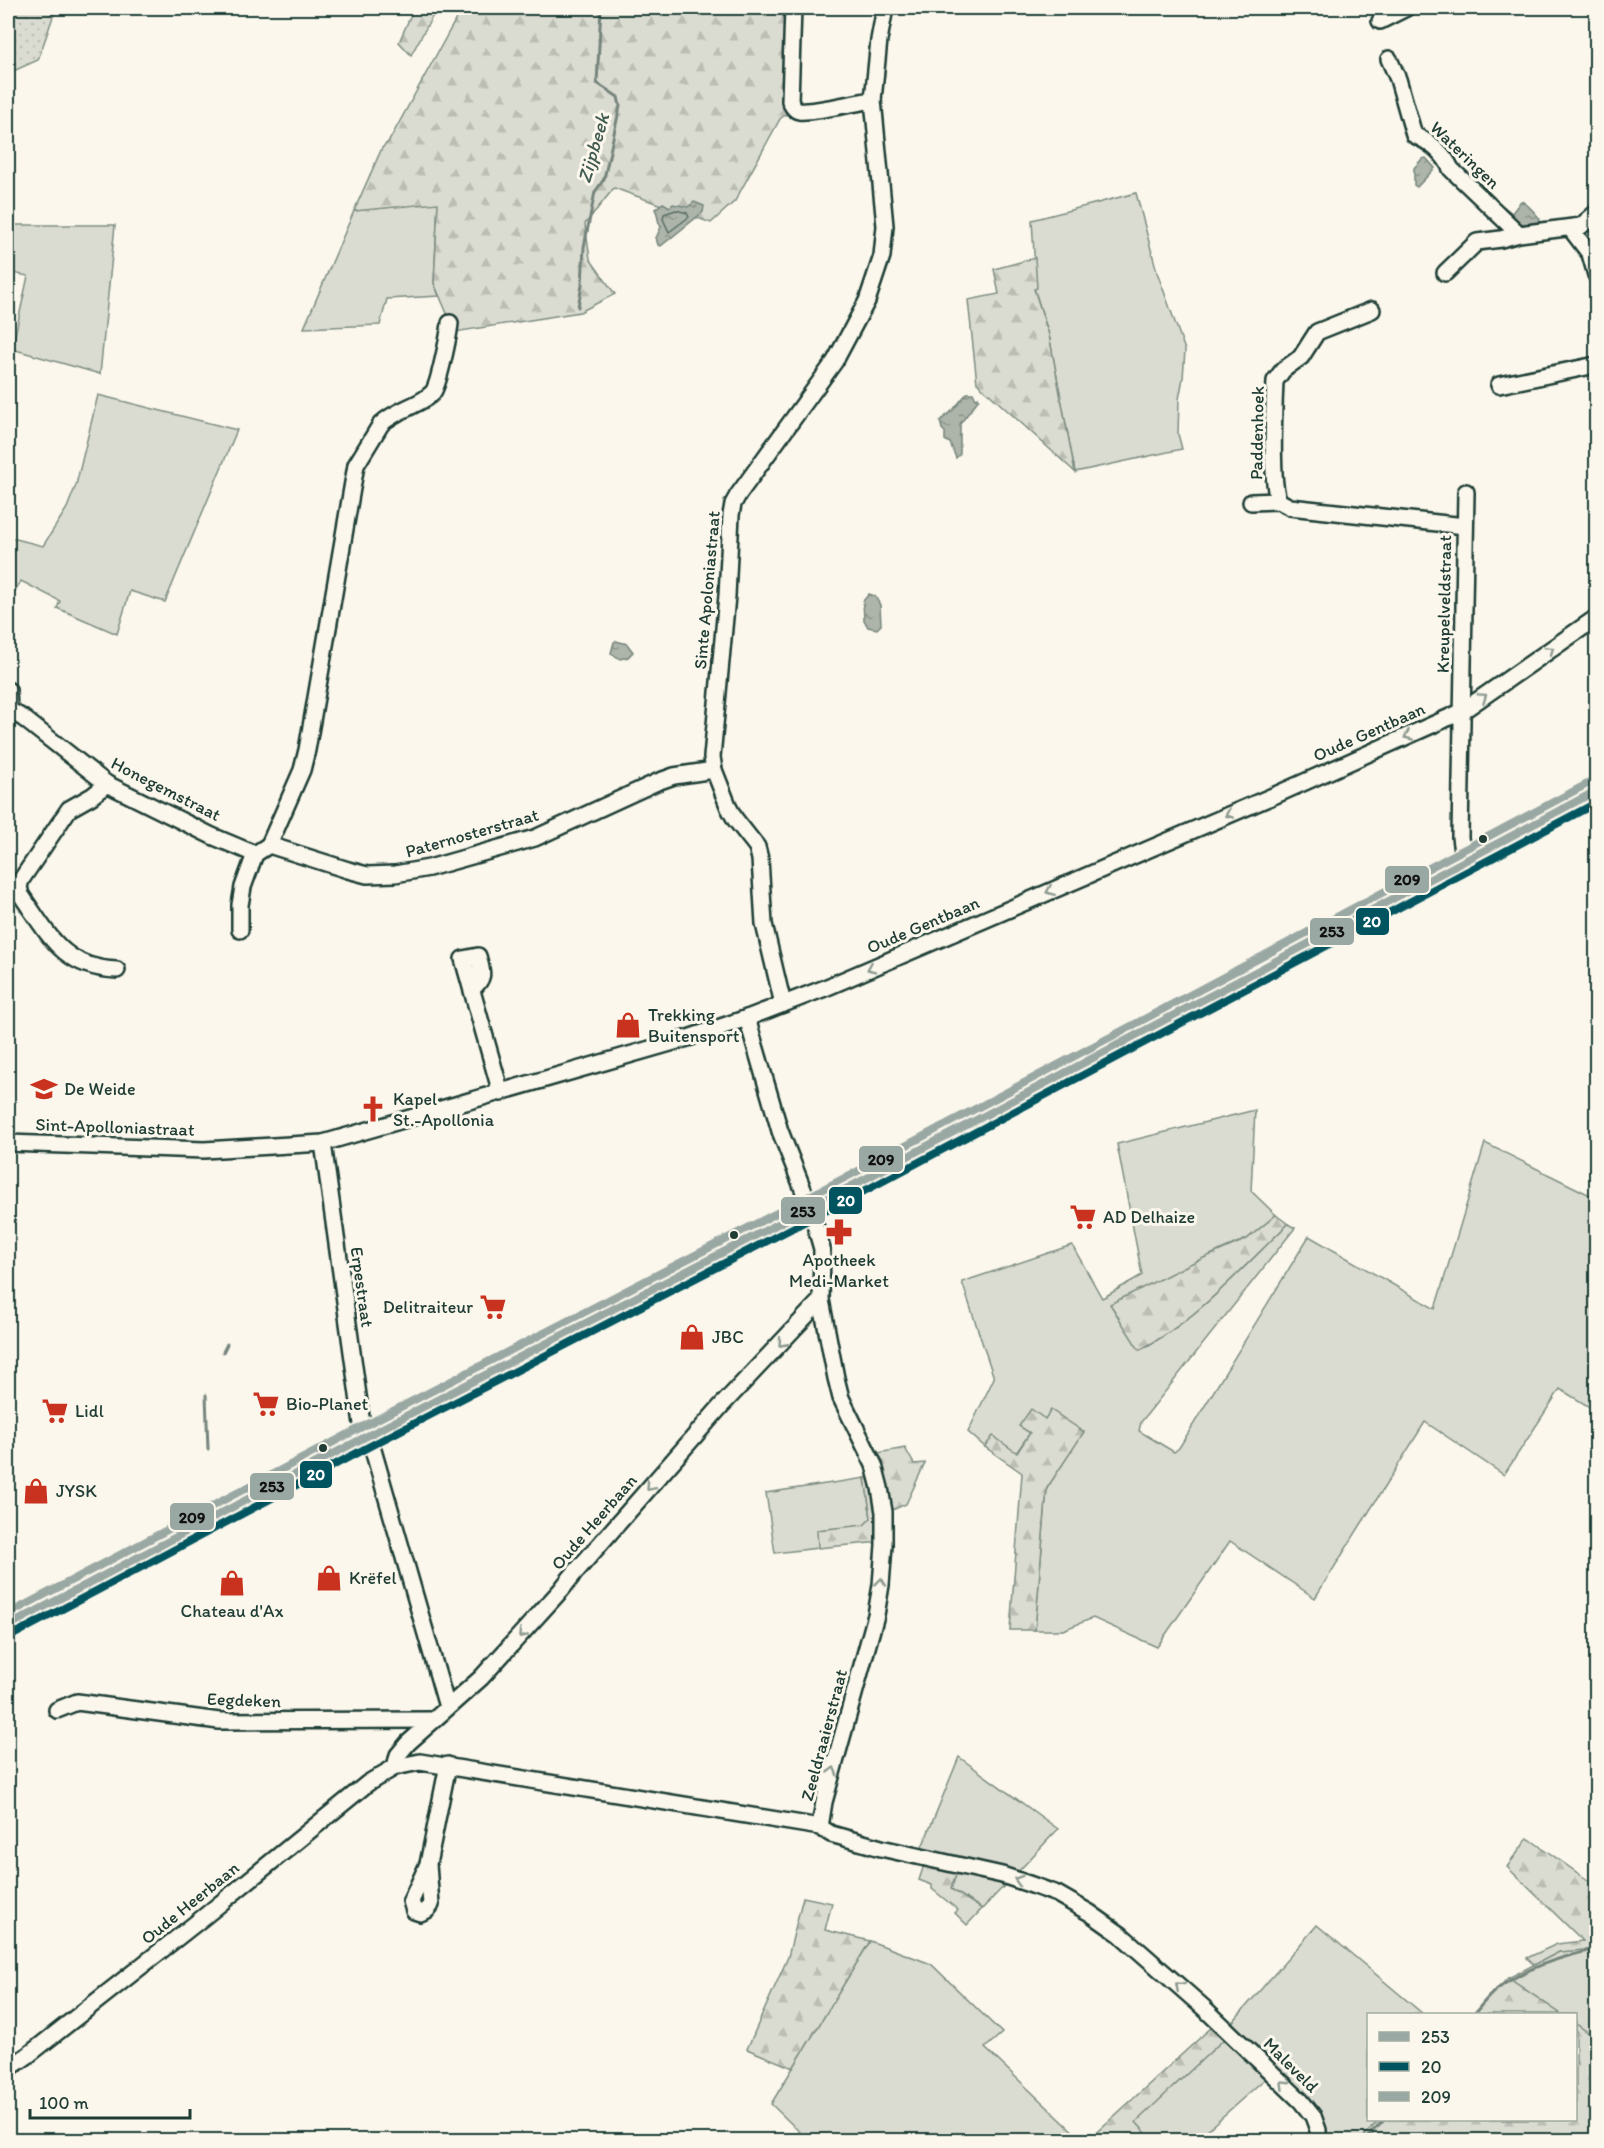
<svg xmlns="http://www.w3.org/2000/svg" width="1604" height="2148" viewBox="0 0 1604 2148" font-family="Itim,sans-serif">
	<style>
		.grass { fill: #dbdcd1; stroke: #7d8c82; stroke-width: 1.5 }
		.forest { fill: url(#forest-firs); stroke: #7d8c82; stroke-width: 1.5 }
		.park { fill: url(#park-dots); stroke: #7d8c82; stroke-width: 1.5 }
		.water { fill: url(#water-ripples); stroke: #74847b; stroke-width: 1.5 }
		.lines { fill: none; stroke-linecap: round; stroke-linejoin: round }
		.shore { stroke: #586d63; stroke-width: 1.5 }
		.stream { stroke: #74847b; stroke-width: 3 }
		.minor-casing { stroke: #1f3d34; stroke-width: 20 }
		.major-casing { stroke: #1f3d34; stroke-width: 22 }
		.minor { stroke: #fbf7ec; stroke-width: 15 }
		.major { stroke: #fbf7ec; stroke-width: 18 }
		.bus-1-casing { stroke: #fbf7ec; stroke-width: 12 }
		.bus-2-casing { stroke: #fbf7ec; stroke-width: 12 }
		.bus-3-casing { stroke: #fbf7ec; stroke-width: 12 }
		.bus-1 { stroke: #9aa8a4; stroke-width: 8 }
		.bus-2 { stroke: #005460; stroke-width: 8 }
		.bus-3 { stroke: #9aa8a4; stroke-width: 8 }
		.oneway { stroke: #8d9a90 }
		.bus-dot { fill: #1f3d34; stroke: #fbf7ec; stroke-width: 2 }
		.labels { text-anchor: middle; stroke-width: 6; stroke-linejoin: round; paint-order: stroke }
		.street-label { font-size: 18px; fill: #1f3d34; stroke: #fbf7ec }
		.poi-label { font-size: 18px; fill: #1f3d34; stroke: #fbf7ec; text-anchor: start }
		.water-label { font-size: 20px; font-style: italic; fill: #425b52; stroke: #fbf7ec }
		.line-badge { stroke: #fbf7ec; stroke-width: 2 }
		.badge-label { font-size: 16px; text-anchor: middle; font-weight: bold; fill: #fff }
		.pale-badge-label { font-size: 16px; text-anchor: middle; font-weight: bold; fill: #111 }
	</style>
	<defs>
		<pattern id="forest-firs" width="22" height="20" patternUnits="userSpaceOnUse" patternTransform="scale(1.5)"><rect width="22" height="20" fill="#dbdcd1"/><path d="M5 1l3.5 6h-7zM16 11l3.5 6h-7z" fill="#bcbeb4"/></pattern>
		<pattern id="park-dots" width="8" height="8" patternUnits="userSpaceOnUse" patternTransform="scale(1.5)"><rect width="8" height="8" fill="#dbdcd1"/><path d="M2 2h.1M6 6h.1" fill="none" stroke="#bcbeb4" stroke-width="1.8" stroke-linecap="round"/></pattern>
		<pattern id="water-ripples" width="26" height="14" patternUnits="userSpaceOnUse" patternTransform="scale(1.5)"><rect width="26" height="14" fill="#adb4aa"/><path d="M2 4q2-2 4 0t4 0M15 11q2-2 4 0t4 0" fill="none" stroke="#8c948b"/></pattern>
	</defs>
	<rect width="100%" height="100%" fill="#fbf7ec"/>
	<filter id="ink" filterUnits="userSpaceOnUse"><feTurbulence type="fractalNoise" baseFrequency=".0167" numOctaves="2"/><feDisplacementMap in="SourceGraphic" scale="12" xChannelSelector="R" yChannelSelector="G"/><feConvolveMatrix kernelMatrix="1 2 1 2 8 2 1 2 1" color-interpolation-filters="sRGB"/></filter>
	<g filter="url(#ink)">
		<g class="grass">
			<path d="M1136,193l21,79 28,78 -2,28 -4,21 -1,35 4,15 -107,23 -26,-137 -15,-47h2l-4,-68z"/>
			<path d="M438,202l-4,81 5,13 -52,3 -7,26 -76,3 50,-117z"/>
			<path d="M8,225h107l-15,149 -88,-25 16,-73 -20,-4z"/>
			<path d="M98,395l139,35 -72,172 -35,-11 -13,43 -60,-26 3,-7 -39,-20 -13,21v-65l35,9 24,-38 9,-23z"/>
			<path d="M1255,1110l-4,81 25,24 -29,24 -24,10 -112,55 29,46c55,-28 103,-83 148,-126l7,4 -154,194 -2,9 35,21 5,-4 130,-212 126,73 50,-166 111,55v21l-4,8 4,3v181l-36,-22 -56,86 -79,-53 -110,176 -85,-57 -73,106 -64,-29 -30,12h-28l12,-142 36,-56 -32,-21 -6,8 -15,14 -14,20 -23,-16 -8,10 -17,-15 26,-54 -32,-96 110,-37 30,53 4,-2 36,-21 -25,-131z"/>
			<path d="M865,1478l6,40 -7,8 -46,4v18l-43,5 -9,-60z"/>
			<path d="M959,1757l99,72 -42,45 -96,-22z"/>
			<path d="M957,1872l49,12 -24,25 -31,-20z"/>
			<path d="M1317,1925l106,89h-55v106h11l-18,20 -36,-7 -1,-12 -6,-12 -88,-84z"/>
			<path d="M870,1941l61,23 71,69 -17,15 97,92h-274l-37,-36z"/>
			<path d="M1589,1949h7v89l-20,-14v-10h-15l-53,-36 51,-26z"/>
			<path d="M1226,2037l41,40 -71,63h-44l-17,-18z"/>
		</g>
		<g class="forest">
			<path d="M414,8h23l-26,47 -12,-13z"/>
			<path d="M462,8h330l1,100 -13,11 -45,82 -24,22 -97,-35 -29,36 5,35 25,35 -35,18 -125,20 -21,-49 4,-80 -84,8 28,-63 7,-7z"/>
			<path d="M1035,258l2,30 -3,1 15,46 26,137 -98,-89 -9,-83 31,-6 -5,-25z"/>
			<path d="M1276,1215l12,9c-45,43 -93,98 -149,126l-29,-46 80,-40 57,-25z"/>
			<path d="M1031,1409l14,10 6,-9 33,22 -37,56 -12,142h-25l12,-157 -37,-26 8,-11 24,17 13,-20 -11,-7z"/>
			<path d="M905,1448l9,16 11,-1 -19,41 -18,8 -16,-58z"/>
			<path d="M872,1476l8,66 -62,6 -1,-18 47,-5 7,-7 -6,-40z"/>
			<path d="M1528,1838l68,48v63l-37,3 -25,13 -7,-7 30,-14 26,-3 -76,-74z"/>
			<path d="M924,1865l33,7 -6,17 31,20 -15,16 -12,-12 3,-3 -26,-21v-4l-13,-5z"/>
			<path d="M803,1897l29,6 -7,27 45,11 -77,127 -46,-19 41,-92z"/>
			<path d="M1508,1978l53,36h-88z"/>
			<path d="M1576,2024l20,14v102h-235l18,-20h197z"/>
			<path d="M1213,2026l13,11 -90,85 16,18h-64z"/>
		</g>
		<path class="park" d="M8,8h48l-18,52 -27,12 -3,5z"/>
		<g class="water">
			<path d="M1426,158l9,10 -18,19 -3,-2v-17l8,-9z"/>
			<path d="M1521,201c7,3 15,13 19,18l-1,3c-19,9 -23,-1 -37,-14l2,-1 8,6z"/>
			<path d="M694,202l10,4 -1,6 -42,34 -3,-1 -2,-7 5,-11c-5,-7 -2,-12 -6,-18l8,-6 7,4 3,-3 15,3z"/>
			<path d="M967,393h6l3,6 2,-2 1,2 -19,25v30l-4,4 -6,-15 -5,-3v-8l-3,-3 -2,-8 13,-11z"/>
			<path d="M869,594l6,2 5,9 1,20 -4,4 -9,-2 -4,-7 -1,-19z"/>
			<path d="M616,641l11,3 6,8 -5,5 -8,2 -9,-6 3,-11z"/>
		</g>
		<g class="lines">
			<path class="shore" d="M676,210l11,3 2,4 -20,15 -6,-13 1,-5z"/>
			<g class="stream">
				<path d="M578,307l4,-22 2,-38 11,-55 9,-13 16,-73 -2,-9 -21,-14 4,-75"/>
				<path d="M453,348l2,-8"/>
				<path d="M223,1352l4,-8"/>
				<path d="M206,1395l2,54"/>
				<path d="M1474,2014c7,-8 14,-18 22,-24 30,-23 65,-33 100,-41"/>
				<path d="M1366,2140l18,-20"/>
			</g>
			<g class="minor-casing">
				<g id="minor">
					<path d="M793,8l-3,93c2,4 4,9 9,10 15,2 57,-9 74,-11"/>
					<path d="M1380,21l26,-13"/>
					<path d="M1389,59l9,20 16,56c16,7 30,18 37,34l68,65"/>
					<path d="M1570,228l20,26 6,21"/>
					<path d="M1445,273l32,-31 24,-3 18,-5 62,-8 15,-13"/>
					<path d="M1499,385l97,-20"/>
					<path d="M1279,501c-9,-18 -5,-95 -4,-120l8,-11 18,-13 16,-25 55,-22"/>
					<path d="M1251,502l28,-1 11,6 175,19"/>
					<path d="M8,690l1,20 14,8 84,66 105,52 43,18 14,-9"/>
					<path d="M107,784l-15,12 -23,13 -48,71 -2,7 2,8c28,40 42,73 96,75"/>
					<path d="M269,845l33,-75 5,-20 49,-285 25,-41c14,-13 30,-16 45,-26 1,-1 7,-5 7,-6 6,-8 16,-58 17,-69"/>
					<path d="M269,845l79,25 19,5 28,-1 34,-6 106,-30 122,-56 17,-6 40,-6"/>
					<path d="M1463,860l-3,-23 6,-345"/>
					<path d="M240,930v-25l3,-18 12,-33"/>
					<path d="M472,989c14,-12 10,-17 6,-33l-15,3 38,134"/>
					<path d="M783,1004l-19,-80 -4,-65 -3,-12 -22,-28 -6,-11 -15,-38 -2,-13 15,-161 4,-81 2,-11 5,-9 97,-134 32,-60 15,-45 3,-30 -12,-126 6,-60 6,-32"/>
					<path d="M747,1018l33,113 30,76 12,42 -1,51 15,78 5,20 33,67 6,23 4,24v33l-3,40 -5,30 -52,187 -4,25"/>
					<path d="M8,1143l196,7 119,-7 365,-105 59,-20 78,-30 455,-195 181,-81 135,-94"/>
					<path d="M323,1143l39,281 11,26 74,257"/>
					<path d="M57,1710l20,-8 142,19 214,-1"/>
					<path d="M395,1767l3,-12 10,-12 73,-65 80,-88 11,-14 149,-170 100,-106"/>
					<path d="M428,1864l-17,37 3,10 6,2 7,-3 4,-5 -3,-41 20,-99"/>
					<path d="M8,2069l19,-13 178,-140 163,-133 27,-16 25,-5 400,65 11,7 50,14 121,27 27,9 28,10 33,19 31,22 83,73 97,93 12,15 5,14v10"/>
				</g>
			</g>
			<g class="major-casing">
				<path id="major" d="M8,1626l359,-190 498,-257 731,-388"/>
			</g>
			<use href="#minor" class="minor"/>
			<use href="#major" class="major"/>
			<g class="bus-1-casing">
				<path id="bus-1" d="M8,1626l359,-190 498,-257 731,-388"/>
			</g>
			<g class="bus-2-casing">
				<path id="bus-2" d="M13,1635l359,-190 498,-257 726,-385"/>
			</g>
			<g class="bus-3-casing">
				<path id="bus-3" d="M8,1614l354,-187 498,-257 731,-388"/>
			</g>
			<use href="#bus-1" class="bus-1"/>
			<use href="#bus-2" class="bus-2"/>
			<use href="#bus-3" class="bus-3"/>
		</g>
		<defs><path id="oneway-chevron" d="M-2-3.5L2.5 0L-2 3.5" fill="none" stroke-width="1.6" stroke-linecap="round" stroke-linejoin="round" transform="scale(1.5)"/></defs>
		<g class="oneway">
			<use href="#oneway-chevron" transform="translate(1550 650) rotate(-35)"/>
			<use href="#oneway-chevron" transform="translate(1483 697) rotate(-35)"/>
			<use href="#oneway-chevron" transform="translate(1408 736) rotate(156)"/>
			<use href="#oneway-chevron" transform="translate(1229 814) rotate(157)"/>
			<use href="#oneway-chevron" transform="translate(1050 891) rotate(157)"/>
			<use href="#oneway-chevron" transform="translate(871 968) rotate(157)"/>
			<use href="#oneway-chevron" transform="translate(782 1343) rotate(132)"/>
			<use href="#oneway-chevron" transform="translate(650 1487) rotate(131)"/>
			<use href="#oneway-chevron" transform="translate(881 1582) rotate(-84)"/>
			<use href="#oneway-chevron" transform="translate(522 1634) rotate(133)"/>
			<use href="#oneway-chevron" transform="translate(833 1771) rotate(-74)"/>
			<use href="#oneway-chevron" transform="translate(1018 1880) rotate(-163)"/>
			<use href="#oneway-chevron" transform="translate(1179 1986) rotate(-139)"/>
			<use href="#oneway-chevron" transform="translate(1284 2084) rotate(-136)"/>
		</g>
	</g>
	<defs>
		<g id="shop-bare" transform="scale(2.07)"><path d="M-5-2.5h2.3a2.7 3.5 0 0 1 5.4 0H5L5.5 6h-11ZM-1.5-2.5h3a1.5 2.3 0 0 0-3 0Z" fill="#c8321e" stroke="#fbf7ec" stroke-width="2.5" paint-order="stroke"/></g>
		<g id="school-bare" transform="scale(2.07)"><path d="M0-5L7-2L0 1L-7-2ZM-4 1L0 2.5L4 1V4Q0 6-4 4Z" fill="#c8321e" stroke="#fbf7ec" stroke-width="2.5" paint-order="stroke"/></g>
		<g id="church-bare" transform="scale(2.07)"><path d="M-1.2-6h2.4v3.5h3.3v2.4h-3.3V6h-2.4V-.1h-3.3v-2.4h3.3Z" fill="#c8321e" stroke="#fbf7ec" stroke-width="2.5" paint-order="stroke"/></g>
		<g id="supermarket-bare" transform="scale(2.07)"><path d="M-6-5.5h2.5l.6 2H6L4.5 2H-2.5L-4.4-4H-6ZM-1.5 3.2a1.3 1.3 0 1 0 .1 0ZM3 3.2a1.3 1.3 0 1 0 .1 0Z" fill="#c8321e" stroke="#fbf7ec" stroke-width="2.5" paint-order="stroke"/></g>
		<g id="pharmacy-bare" transform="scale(2.07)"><path d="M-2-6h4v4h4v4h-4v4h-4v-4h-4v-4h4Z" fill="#c8321e" stroke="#fbf7ec" stroke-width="2.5" paint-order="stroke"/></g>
	</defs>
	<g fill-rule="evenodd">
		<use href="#shop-bare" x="628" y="1025"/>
		<use href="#school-bare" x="44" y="1089"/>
		<use href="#church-bare" x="373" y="1109"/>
		<use href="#supermarket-bare" x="1083" y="1217"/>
		<use href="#pharmacy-bare" x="839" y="1232"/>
		<use href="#supermarket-bare" x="493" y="1307"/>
		<use href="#shop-bare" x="692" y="1337"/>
		<use href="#supermarket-bare" x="266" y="1404"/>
		<use href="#supermarket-bare" x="55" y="1411"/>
		<use href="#shop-bare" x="36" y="1491"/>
		<use href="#shop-bare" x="329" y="1578"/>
		<use href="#shop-bare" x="232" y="1583"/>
	</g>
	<g class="bus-dot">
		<circle cx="1483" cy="839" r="5"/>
		<circle cx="734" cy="1235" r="5"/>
		<circle cx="323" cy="1448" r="5"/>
	</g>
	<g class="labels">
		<g class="street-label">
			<text transform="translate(1465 155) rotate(44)" y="6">Wateringen</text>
			<text transform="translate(1257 433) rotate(-89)" y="6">Paddenhoek</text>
			<text transform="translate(707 590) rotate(-85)" y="6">Sinte Apoloniastraat</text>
			<text transform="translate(1444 604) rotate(-89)" y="6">Kreupelveldstraat</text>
			<text transform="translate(1369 732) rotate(-24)" y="6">Oude Gentbaan</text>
			<text transform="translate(166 789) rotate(27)" y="6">Honegemstraat</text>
			<text transform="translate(472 833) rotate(-16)" y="6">Paternosterstraat</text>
			<text transform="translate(923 925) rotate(-23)" y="6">Oude Gentbaan</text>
			<text transform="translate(115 1127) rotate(2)" y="6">Sint-Apolloniastraat</text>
			<text transform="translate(362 1287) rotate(82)" y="6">Erpestraat</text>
			<text transform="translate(594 1522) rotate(-49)" y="6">Oude Heerbaan</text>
			<text transform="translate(244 1700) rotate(2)" y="6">Eegdeken</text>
			<text transform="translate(824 1735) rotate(-75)" y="6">Zeeldraaierstraat</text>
			<text transform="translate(190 1903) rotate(-39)" y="6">Oude Heerbaan</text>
			<text transform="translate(1291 2065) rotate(45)" y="6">Maleveld</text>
		</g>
		<g class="poi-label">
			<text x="648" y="1021">Trekking<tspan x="648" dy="21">Buitensport</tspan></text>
			<text x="64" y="1095">De Weide</text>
			<text x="393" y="1105">Kapel<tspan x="393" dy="21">St.-Apollonia</tspan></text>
			<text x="1103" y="1223">AD Delhaize</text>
			<text x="839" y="1266" text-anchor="middle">Apotheek<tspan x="839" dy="21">Medi-Market</tspan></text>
			<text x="473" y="1313" text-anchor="end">Delitraiteur</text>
			<text x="712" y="1343">JBC</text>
			<text x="286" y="1410">Bio-Planet</text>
			<text x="75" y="1417">Lidl</text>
			<text x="56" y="1497">JYSK</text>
			<text x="349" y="1584">Krëfel</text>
			<text x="232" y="1617" text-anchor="middle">Chateau d'Ax</text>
		</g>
		<g class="water-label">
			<text transform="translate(593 148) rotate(-74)" y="7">Zijpbeek</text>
		</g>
	</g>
	<g class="line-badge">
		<rect x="1384" y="865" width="46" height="29" rx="6" fill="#9aa8a4"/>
		<rect x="1355" y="907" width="35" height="29" rx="6" fill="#005460"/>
		<rect x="1309" y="917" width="46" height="29" rx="6" fill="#9aa8a4"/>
		<rect x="858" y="1145" width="46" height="28" rx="6" fill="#9aa8a4"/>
		<rect x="828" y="1186" width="35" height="29" rx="6" fill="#005460"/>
		<rect x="780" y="1196" width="46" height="29" rx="6" fill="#9aa8a4"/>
		<rect x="299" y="1460" width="34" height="29" rx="6" fill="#005460"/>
		<rect x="249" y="1472" width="46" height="29" rx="6" fill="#9aa8a4"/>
		<rect x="169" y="1502" width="46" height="29" rx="6" fill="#9aa8a4"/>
	</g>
	<g class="badge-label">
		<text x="1372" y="927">20</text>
		<text x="846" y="1206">20</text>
		<text x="316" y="1480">20</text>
	</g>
	<g class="pale-badge-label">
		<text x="1407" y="885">209</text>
		<text x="1332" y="937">253</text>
		<text x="881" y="1165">209</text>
		<text x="803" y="1217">253</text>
		<text x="272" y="1492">253</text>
		<text x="192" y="1523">209</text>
	</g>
	<rect width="1604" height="2148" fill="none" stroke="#fbf7ec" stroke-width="30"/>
	<rect x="15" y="15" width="1574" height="2118" fill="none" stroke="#1f3d34" stroke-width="2" filter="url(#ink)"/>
	<rect x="1367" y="2013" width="210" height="108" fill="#fbf7ec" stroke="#a3ada2" stroke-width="1.5"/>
	<rect x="1379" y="2032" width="30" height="9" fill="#9aa8a4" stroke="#a3ada2" stroke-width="1.5"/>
	<text x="1421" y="2043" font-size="18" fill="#1f3d34">253</text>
	<rect x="1379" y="2062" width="30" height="9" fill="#005460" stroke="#a3ada2" stroke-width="1.5"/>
	<text x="1421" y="2073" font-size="18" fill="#1f3d34">20</text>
	<rect x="1379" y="2092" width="30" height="9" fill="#9aa8a4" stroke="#a3ada2" stroke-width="1.5"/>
	<text x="1421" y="2103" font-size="18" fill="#1f3d34">209</text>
	<path d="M30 2109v9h160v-9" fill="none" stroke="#1f3d34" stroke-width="3"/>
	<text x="39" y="2109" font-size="18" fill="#1f3d34" stroke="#fbf7ec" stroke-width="4.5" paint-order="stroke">100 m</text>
</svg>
